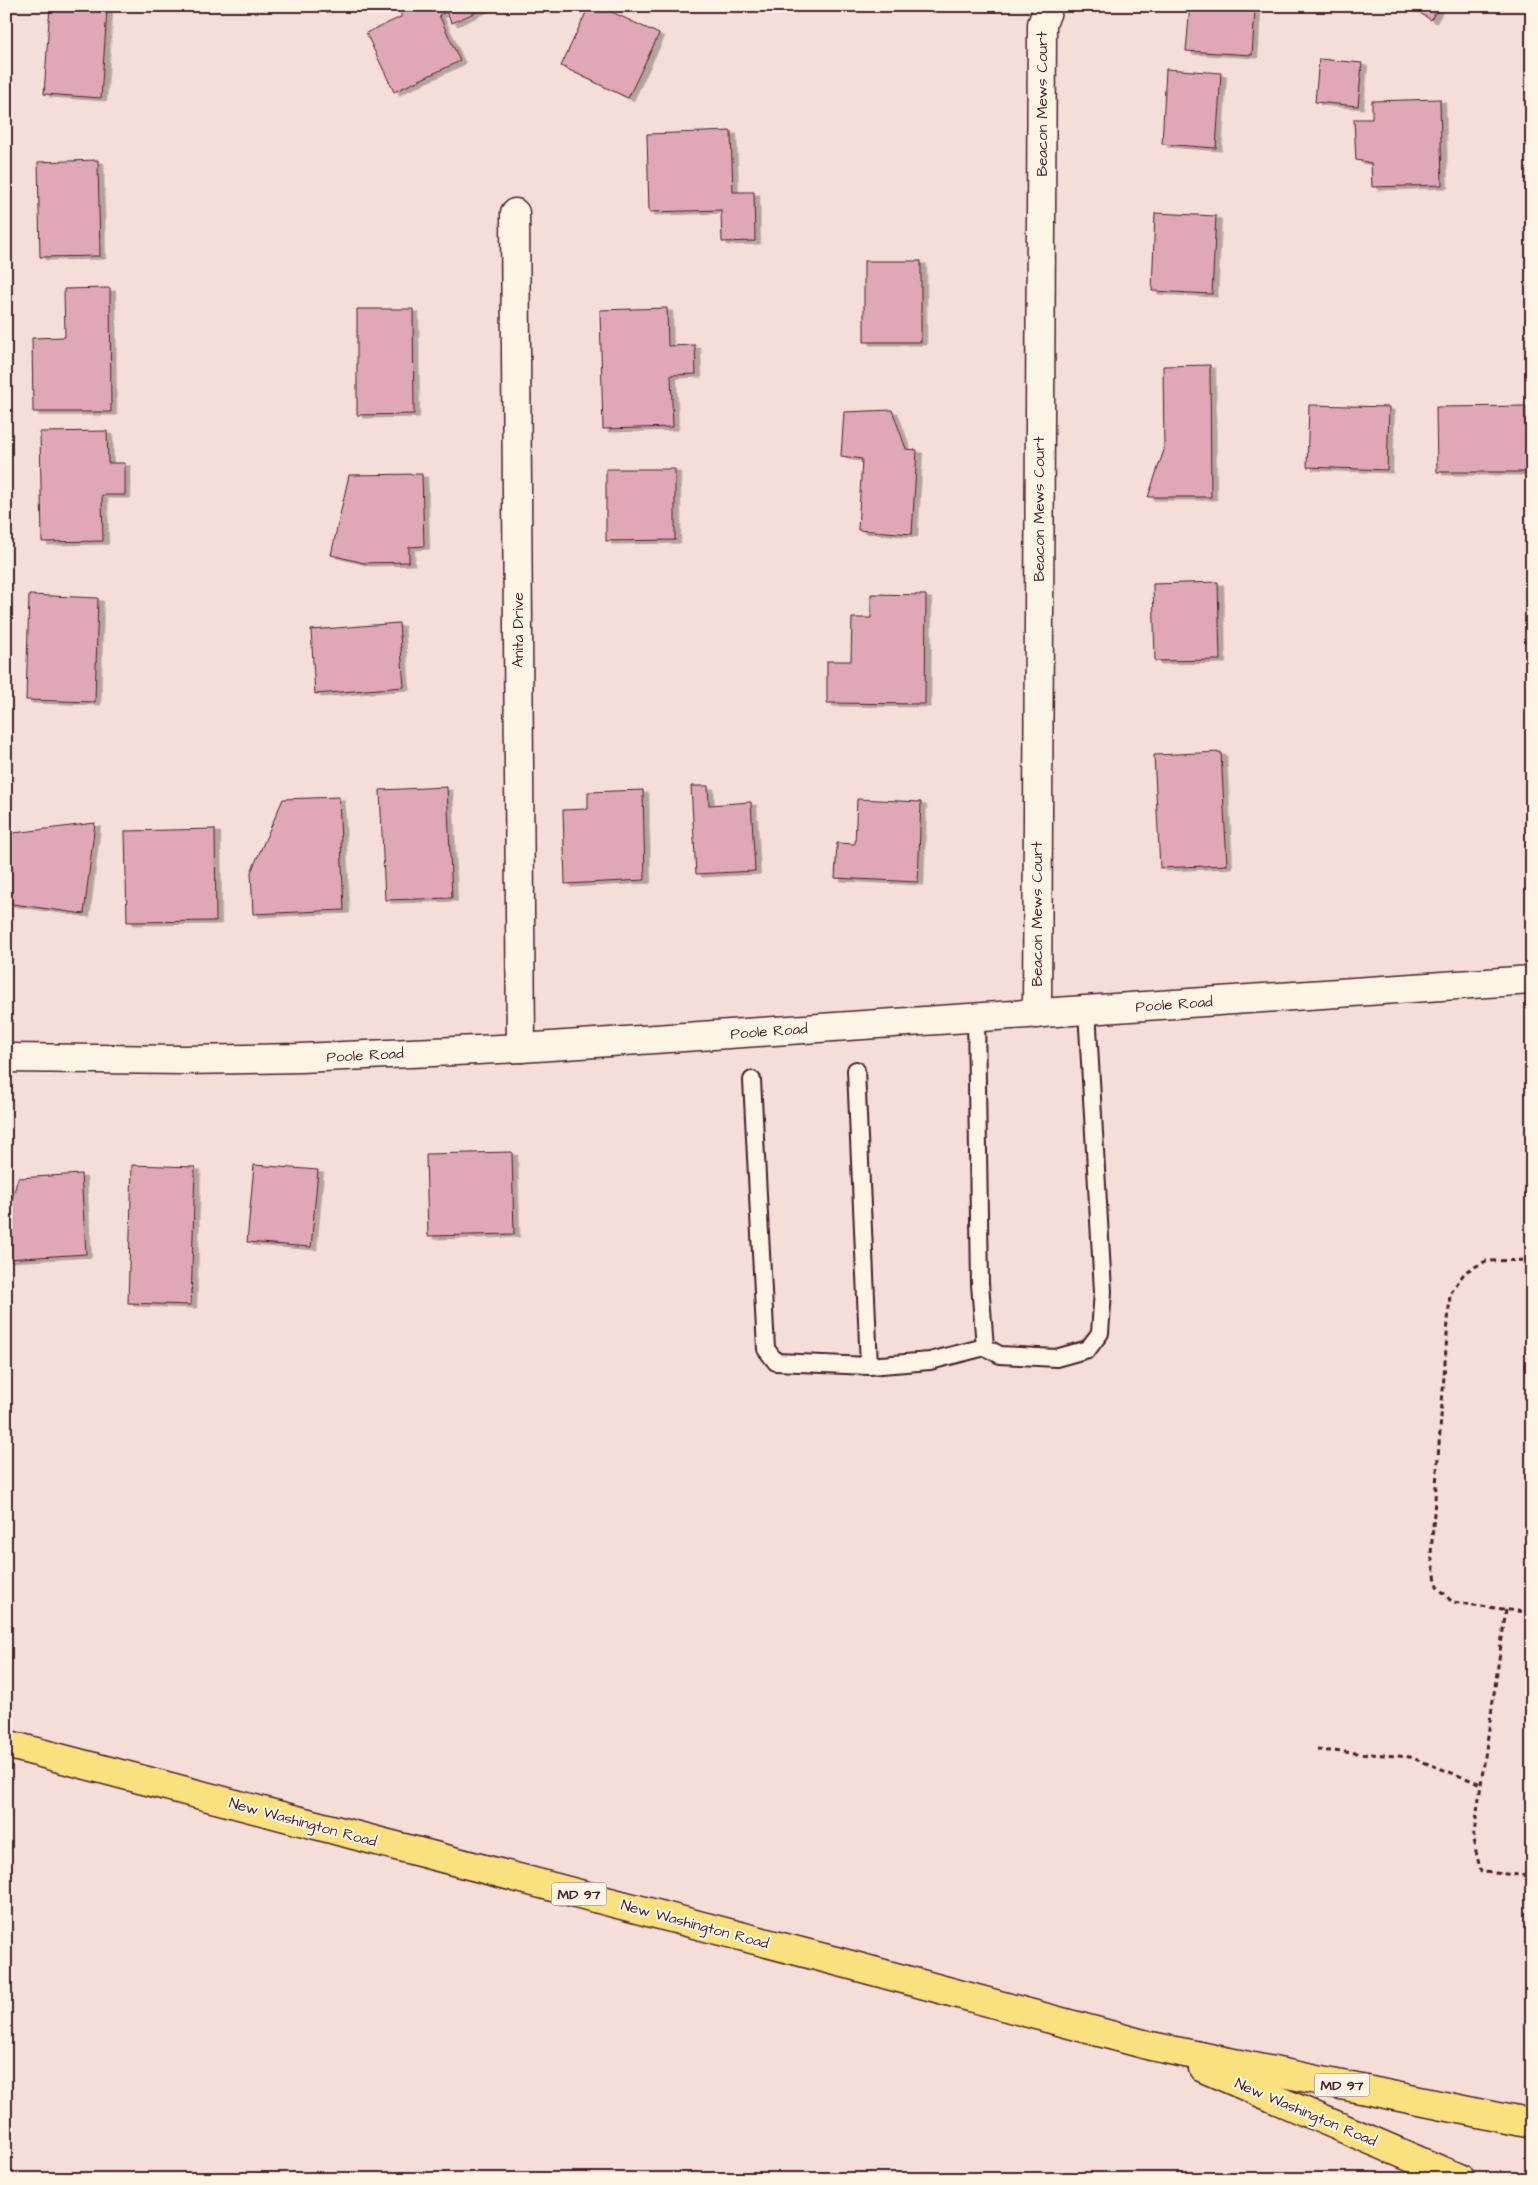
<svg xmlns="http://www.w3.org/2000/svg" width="1538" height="2185" viewBox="0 0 1538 2185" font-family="'Architects Daughter',sans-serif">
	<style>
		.building { fill: #e0a7b7; stroke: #4a1f2b; filter: url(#shadow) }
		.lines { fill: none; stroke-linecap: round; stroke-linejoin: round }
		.service-casing { stroke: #4a1f2b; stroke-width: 20 }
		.minor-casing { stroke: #4a1f2b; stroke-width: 31 }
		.primary-casing { stroke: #4a1f2b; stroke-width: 31 }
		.path { stroke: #4a1f2b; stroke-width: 3; stroke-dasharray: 5 4; stroke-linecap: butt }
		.service { stroke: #fcf5e5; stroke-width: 16 }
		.minor { stroke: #fcf5e5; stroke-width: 28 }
		.primary { stroke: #fae180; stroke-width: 28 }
		.labels { text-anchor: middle; stroke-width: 4; stroke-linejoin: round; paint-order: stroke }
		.shield { fill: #fcf5e5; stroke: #7f5f63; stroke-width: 1 }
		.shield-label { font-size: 14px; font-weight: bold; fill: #4a1f2b }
		.street-label { font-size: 15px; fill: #4a1f2b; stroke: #fcf5e5 }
	</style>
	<defs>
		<filter id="shadow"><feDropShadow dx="5.5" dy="3" stdDeviation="0" flood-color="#0004"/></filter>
	</defs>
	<rect width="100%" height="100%" fill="#f4ded7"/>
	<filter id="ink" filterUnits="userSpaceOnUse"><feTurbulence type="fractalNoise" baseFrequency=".02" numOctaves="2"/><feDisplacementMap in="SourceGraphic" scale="10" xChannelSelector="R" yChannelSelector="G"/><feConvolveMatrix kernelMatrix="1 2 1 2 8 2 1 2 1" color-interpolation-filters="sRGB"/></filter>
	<g filter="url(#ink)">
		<g class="building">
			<path d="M50,6l57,4 -6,88 -57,-4z"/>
			<path d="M401,6h88l-37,17 -6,-11 -7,3 21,46 -66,31 -28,-59 35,-16z"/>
			<path d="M589,6h10l60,28 -31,64 -67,-32z"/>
			<path d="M1190,6l65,4 -3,45 -66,-4z"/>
			<path d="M1409,6h30l-8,14z"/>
			<path d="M1319,59l43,4 -4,43 -43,-4z"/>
			<path d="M1166,69l55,4 -5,75 -54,-4z"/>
			<path d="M1440,99l2,86 -70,2 -1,-24 -15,-3 -2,-41h18v-18z"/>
			<path d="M731,131l2,61h21l1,49 -33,1 -1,-32 -72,2 -2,-78z"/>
			<path d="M98,160l2,96 -60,1 -2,-95z"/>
			<path d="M1155,213l61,3 -4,78 -60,-3z"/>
			<rect x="864" y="261" width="57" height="81"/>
			<path d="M110,288l1,124h-78l-1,-74 33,-1 -1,-48z"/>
			<path d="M667,308l1,38 27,-1 1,29 -25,1 2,52 -70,2 -3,-119z"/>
			<path d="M357,309h56l1,105 -57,1z"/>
			<path d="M1210,365l1,132h-63l16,-47 -1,-84z"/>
			<path d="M1309,405l80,2 -2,63 -80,-3z"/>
			<path d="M1526,406v66h-89l-1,-65z"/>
			<path d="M892,410l14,39 11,1 -5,84 -54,-4 4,-71 -21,-3 3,-44z"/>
			<path d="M107,431l1,32h17v32h-23l1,46 -61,1 -2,-110z"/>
			<path d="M606,469h69v71l-69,1z"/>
			<path d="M422,474l2,72 -15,1v15l-45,1 -33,-8 18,-80z"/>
			<path d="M1218,582l2,78 -65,1 -2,-77z"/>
			<path d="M871,594l55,1 -1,109 -98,-1v-42h24l1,-43h19z"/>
			<path d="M29,595l69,3 -3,104 -69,-2z"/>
			<path d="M399,623l5,64 -89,7 -4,-64z"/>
			<path d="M1221,752l6,113 -67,3 -6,-113z"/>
			<path d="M691,786h17l1,19 42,-3 4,69 -59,3z"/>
			<path d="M447,787l5,111 -67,2 -5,-110z"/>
			<path d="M643,790l2,90 -80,4 -2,-74 25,-1v-17z"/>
			<path d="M339,797l5,113 -91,4 -2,-42 32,-73z"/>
			<path d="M857,799l64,3 -3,80 -83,-4 2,-35 18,1z"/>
			<path d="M95,823l-11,91 -78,-11v-69z"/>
			<path d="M215,829l1,92 -89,1 -2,-91z"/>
			<path d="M512,1152l2,82 -86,2 -2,-82z"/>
			<path d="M132,1165l63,2 -4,138 -63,-2z"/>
			<path d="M254,1165l64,5 -7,77 -64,-5z"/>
			<path d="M81,1174l5,80 -80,5v-59l6,-1 6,-21z"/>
		</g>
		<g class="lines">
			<g class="service-casing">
				<g id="service">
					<path d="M976,1017l4,267 5,63 15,8 56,3 32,-9 12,-16 3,-42 -16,-281"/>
					<path d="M856,1070l13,296 61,-5 55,-14"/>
					<path d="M752,1080l14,269 10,13 93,4"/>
				</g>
			</g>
			<g class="minor-casing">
				<g id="minor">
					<path d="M515,213l6,835"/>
					<path d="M1037,1014l5,-990 7,-18"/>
					<path d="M6,1058l179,2 115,-2 221,-10 1011,-68"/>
				</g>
			</g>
			<g class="primary-casing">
				<g id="primary">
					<path d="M6,1744l845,221 300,81 381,78"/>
					<path d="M1203,2068l258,111"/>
				</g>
			</g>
			<g class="path">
				<path d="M1532,1260l-46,1 -21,11 -15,22 -19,260 6,32 15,16 80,11"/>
				<path d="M1506,1610l-33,230 8,32 51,4"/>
				<path d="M1317,1750l93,7 71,27"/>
			</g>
			<use href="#service" class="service"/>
			<use href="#minor" class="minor"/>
			<use href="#primary" class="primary"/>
		</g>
	</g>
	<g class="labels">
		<g class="shield">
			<rect x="551.5" y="1882.5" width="55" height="23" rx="4"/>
			<rect x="1314.5" y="2073.5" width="55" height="23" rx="4"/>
		</g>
		<g class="shield-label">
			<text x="579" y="1899">MD 97</text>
			<text x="1342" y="2090">MD 97</text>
		</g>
		<g class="street-label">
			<text transform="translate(1042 104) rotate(-90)" y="5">Beacon Mews Court</text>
			<text transform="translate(1039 509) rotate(-90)" y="5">Beacon Mews Court</text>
			<text transform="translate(518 630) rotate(-90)" y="5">Anita Drive</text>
			<text transform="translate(1037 914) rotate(-90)" y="5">Beacon Mews Court</text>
			<text transform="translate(1174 1004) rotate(-4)" y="5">Poole Road</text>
			<text transform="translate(769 1031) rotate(-4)" y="5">Poole Road</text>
			<text transform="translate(365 1055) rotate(-3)" y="5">Poole Road</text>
			<text transform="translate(303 1822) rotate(15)" y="5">New Washington Road</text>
			<text transform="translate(695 1924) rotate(15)" y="5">New Washington Road</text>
			<text transform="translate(1306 2112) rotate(23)" y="5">New Washington Road</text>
		</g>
	</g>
	<rect width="1538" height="2185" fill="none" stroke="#fcf5e5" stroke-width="25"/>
	<rect x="12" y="12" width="1513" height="2160" fill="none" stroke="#4a1f2b" stroke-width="2" filter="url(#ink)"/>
</svg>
